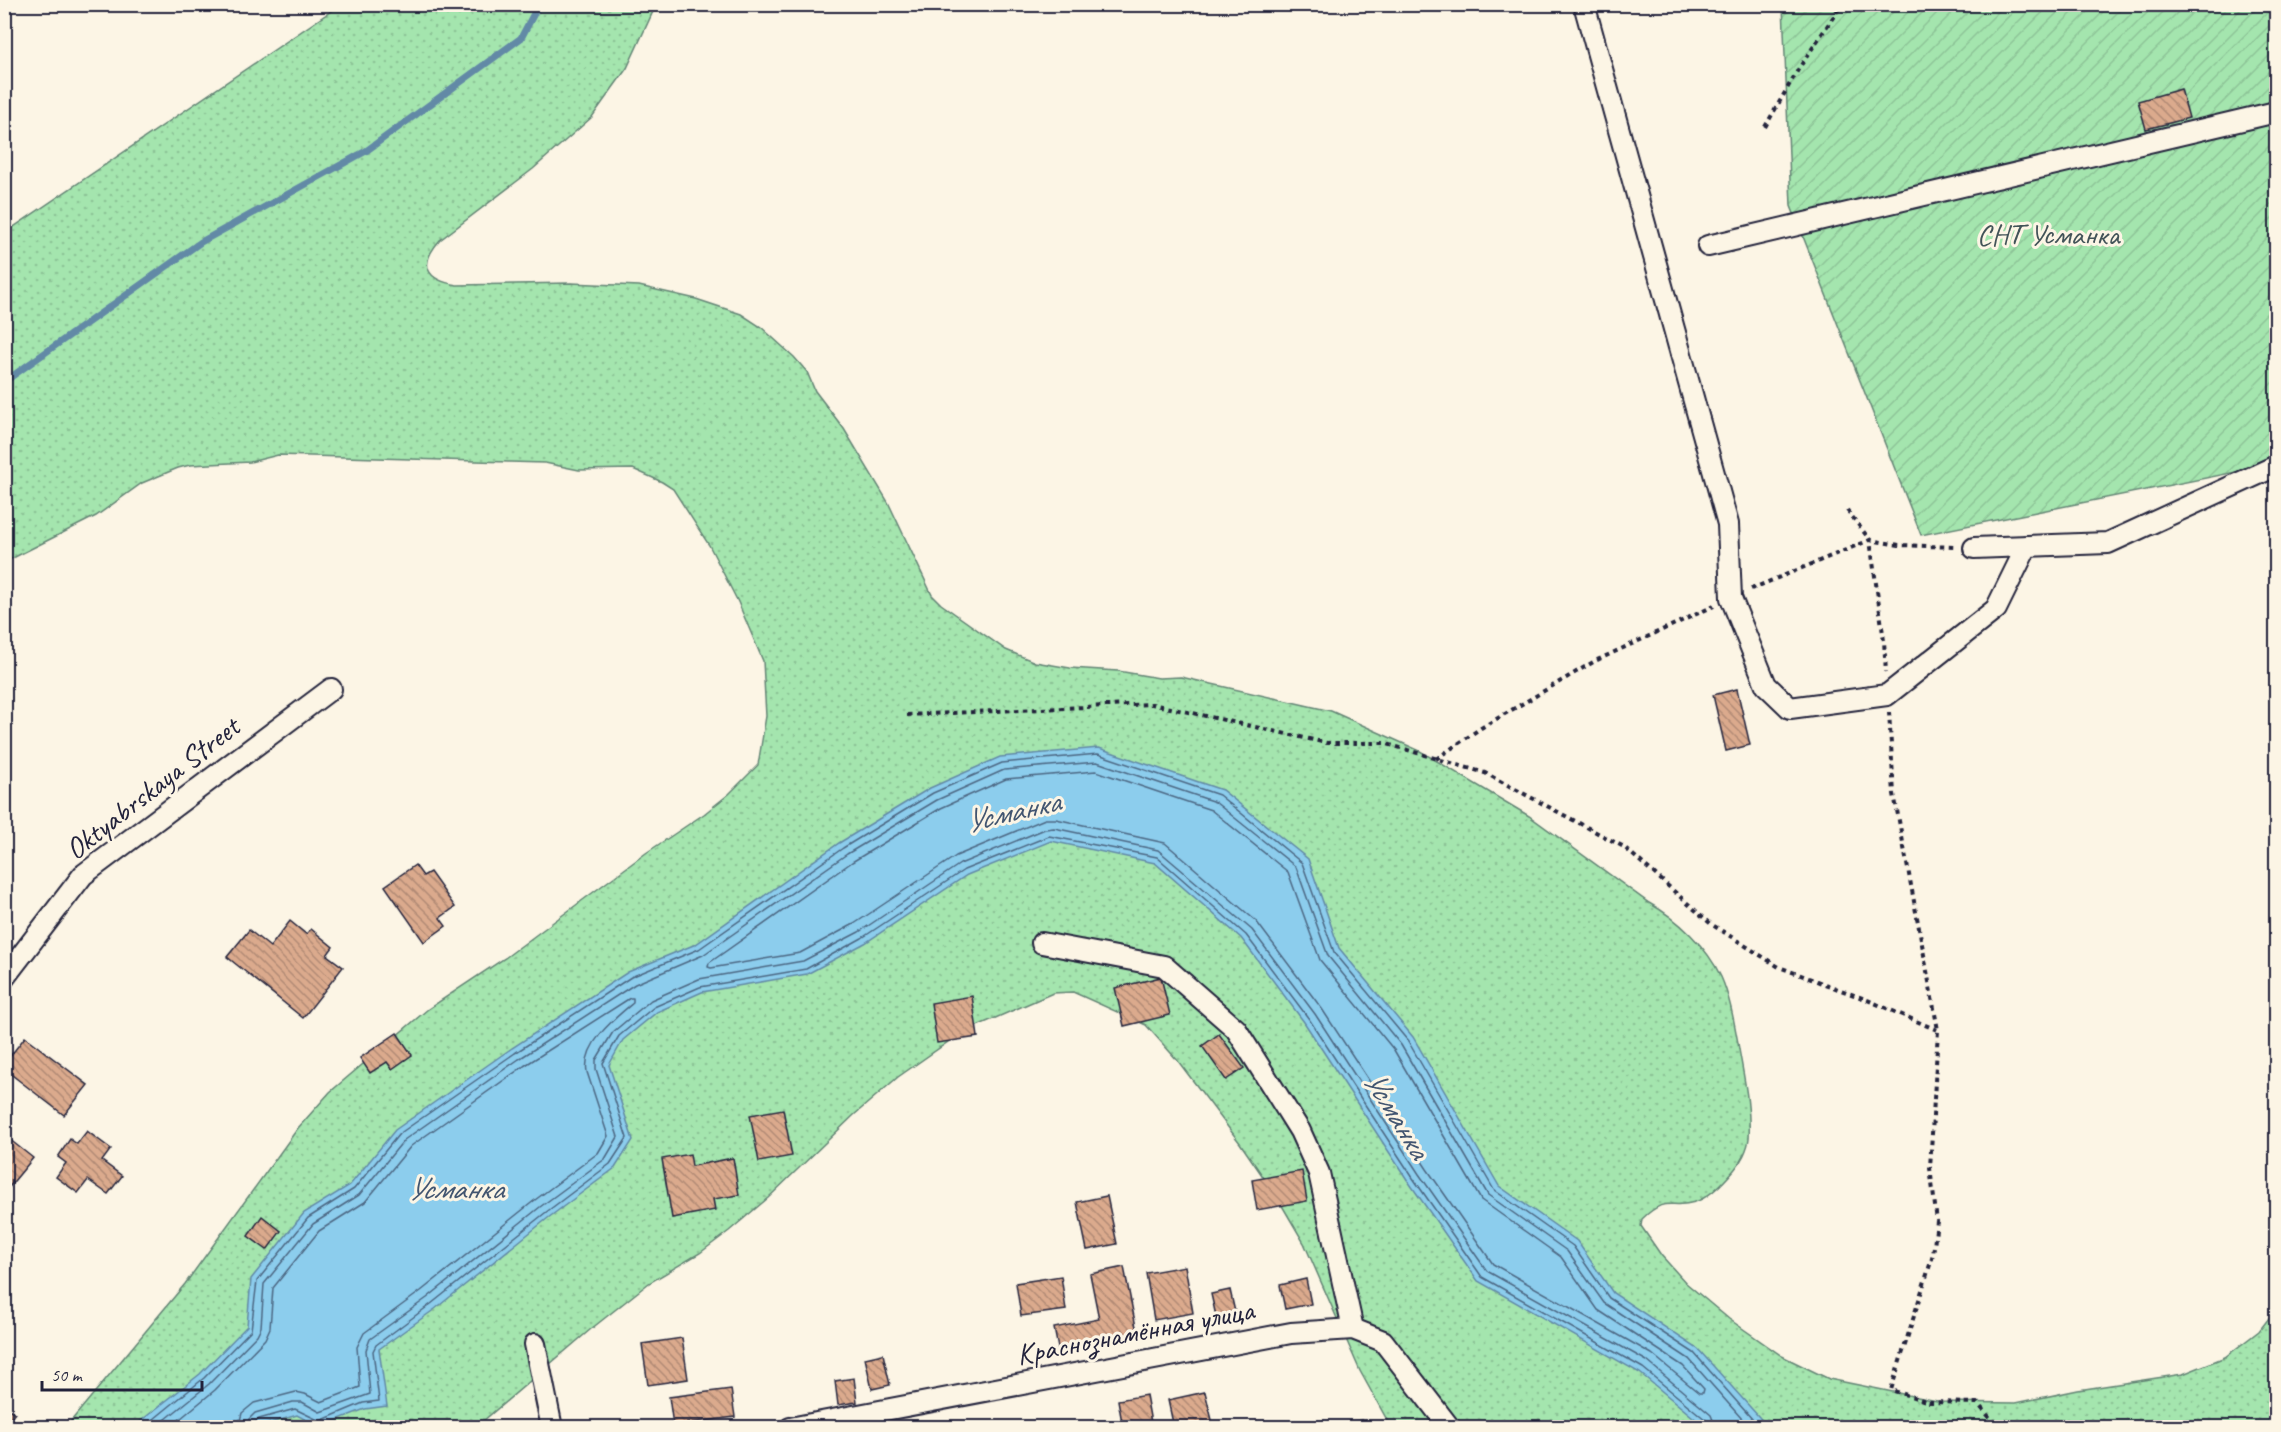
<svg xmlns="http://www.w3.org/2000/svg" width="2281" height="1432" viewBox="0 0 2281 1432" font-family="Caveat,sans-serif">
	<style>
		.park { fill: url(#park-dots); stroke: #638474; stroke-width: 1.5 }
		.garden { fill: url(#garden-furrows); stroke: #638474; stroke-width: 1.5 }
		.water { fill: #8ccded; stroke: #6289a6; stroke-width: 1.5 }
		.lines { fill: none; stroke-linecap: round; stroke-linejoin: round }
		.shore { stroke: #4c6682; stroke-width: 1.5 }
		.stream { stroke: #6289a6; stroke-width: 7 }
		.building { fill: url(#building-back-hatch); stroke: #22223b; stroke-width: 1.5 }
		.minor-casing { stroke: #22223b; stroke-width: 24 }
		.path { stroke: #22223b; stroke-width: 4; stroke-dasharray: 4.5 4.5; stroke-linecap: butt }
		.minor { stroke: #fcf5e5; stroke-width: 20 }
		.labels { text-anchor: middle; stroke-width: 6; stroke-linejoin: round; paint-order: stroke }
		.park-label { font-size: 30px; fill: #425358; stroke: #fcf5e5 }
		.street-label { font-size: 30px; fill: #22223b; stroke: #fcf5e5 }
		.water-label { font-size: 32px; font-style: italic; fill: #425570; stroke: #fcf5e5 }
	</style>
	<defs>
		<pattern id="park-dots" width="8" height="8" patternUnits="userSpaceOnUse" patternTransform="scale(1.5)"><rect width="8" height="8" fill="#a4e5ae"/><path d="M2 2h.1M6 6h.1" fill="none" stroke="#8dc497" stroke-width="1.8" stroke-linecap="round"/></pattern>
		<pattern id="garden-furrows" width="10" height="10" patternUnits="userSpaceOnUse" patternTransform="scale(1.5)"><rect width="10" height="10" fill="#a4e5ae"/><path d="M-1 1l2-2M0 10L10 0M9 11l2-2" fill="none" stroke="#8dc497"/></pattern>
		<pattern id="building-back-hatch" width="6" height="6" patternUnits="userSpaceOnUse" patternTransform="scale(1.5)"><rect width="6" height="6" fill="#dbaa8d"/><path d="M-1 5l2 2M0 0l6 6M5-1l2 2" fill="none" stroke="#b18a74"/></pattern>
	</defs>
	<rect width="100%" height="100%" fill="#fcf5e5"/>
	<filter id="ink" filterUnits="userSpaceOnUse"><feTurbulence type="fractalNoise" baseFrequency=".0167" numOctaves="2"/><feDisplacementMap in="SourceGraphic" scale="12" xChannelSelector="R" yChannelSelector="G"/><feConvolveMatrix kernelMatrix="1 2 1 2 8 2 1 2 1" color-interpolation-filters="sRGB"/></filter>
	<g filter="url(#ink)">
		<path class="park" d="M340,5h316l-29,63 -35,49 -59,52 -93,71c-22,25 -14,40 17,45l114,-2 68,3 57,13 45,15 20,13 33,30 13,15 8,19 29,38 44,73 44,93 9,9 65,46 29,12 35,6 48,3 41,7 22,-1 150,34 89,40 109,65 120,87c29,16 58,44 72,74 9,20 13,45 17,66 5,31 13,64 11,95 -1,11 -8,24 -15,32 -10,12 -24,27 -39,32 -26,8 -27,-8 -53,17l-1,7 20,29 25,28 43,36 53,37 47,23 113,23 74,1 62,-13 105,-16 42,-17 34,-26 17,-22v118h-885l-31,-56 -56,-128 -27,-46 -37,-54 -62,-82 -32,-36 -73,-33 -20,1 -92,40 -63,44 -44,38 -86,83 -39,33 -29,22 -51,30 -58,46 -115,98h-410l119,-143 113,-156 32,-36 98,-83 77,-51 141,-105 58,-39 25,-20 29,-29 8,-49 -3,-55 -25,-59 -29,-57 -36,-56 -11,-7 -29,-13 -54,1 -34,-7 -267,-8 -28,7 -60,3 -12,3 -36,15 -46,33 -91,46v-329z"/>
		<path class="garden" d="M1783,5h493v459l-355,71 -130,-329z"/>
		<path class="water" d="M1099,748l123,42 86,69 31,89 74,89 86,149 78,55 36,52 85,56 70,78h-63l-65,-54 -162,-92 -70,-100 -104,-159 -63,-84 -86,-75 -104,-22 -84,34 -102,68 -58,31 -105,18 -45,20 -34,28 -14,25 24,75 -18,28 -67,50 -113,91 -56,40 8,57 -22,3 -46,18 -22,-12 -40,12h-124l67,-53 47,-48 4,-47 53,-66 46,-28 45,-55 117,-82 116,-76 68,-28 143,-101 91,-55 70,-31z"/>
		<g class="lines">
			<g class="shore">
				<path d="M1096,771l115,39 77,62 32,88 74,90 87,150 80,57 37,53 85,56 21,23 -1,4h-4l-47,-39 -159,-90 -66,-95 -105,-160 -66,-88 -91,-78 -109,-24h-11l-89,37 -102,68 -54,29 -89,15 -3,-1 1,-4 143,-101 89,-54 65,-29z"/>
				<path d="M143,1428l61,-50 47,-48 6,-49 51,-63 46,-29 45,-55 116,-81 116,-76 68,-28 144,-101 90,-55 69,-30 96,-9 121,41 83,68 32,89 74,89 86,149 79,56 36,52 85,55 66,75"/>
				<path d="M155,1428l54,-44 48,-49 4,-8 3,-43 49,-60 46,-29 45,-55 115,-81 116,-75 68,-29 144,-101 90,-54 67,-30 93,-8 118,40 81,65 32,89 73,89 87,150 79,56 37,52 85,56 61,69"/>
				<path d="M169,1428l46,-38 50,-51 5,-11 3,-40 46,-57 46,-29 46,-56 113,-80 106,-68h3v5c-18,15 -51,41 -46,69l21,64 -10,17 -63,47 -114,91 -57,42 -7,14 3,40 -39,15 -16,-8 -9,-2 -42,11 -12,10 -4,15"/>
				<path d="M247,1428l2,-9 6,-6 38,-11h9l18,10 50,-18 -4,-44 4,-11 57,-41 113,-91 65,-48 13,-22 -22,-68v-9l17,-28 38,-32 48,-21 104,-18 56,-29 101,-68 85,-35 9,-1 104,22 94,80 63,84 104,160 68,97 160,90 64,54 5,13"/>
				<path d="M255,1428v-5l4,-4 36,-10 25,12 43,-18 16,-2 -6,-50 3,-6 55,-41 114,-91 65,-49 17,-26 -24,-75 16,-27 35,-29 46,-20 106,-18 56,-31 102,-68 85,-34 108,21 89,78 63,84 104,159 69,99 161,91 63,52 3,8"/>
			</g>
			<path class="stream" d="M4,382l197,-140 165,-91 155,-113 18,-34"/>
		</g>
		<g class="building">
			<path d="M2181,89l8,29 -43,11 -8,-28z"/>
			<path d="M1737,689l13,56 -24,6 -13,-56z"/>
			<path d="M415,865l8,11 7,-4 25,35 -15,11 6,8 -22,16 -39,-56z"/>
			<path d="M290,921l16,13 5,-5 22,18 -6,8 16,12 -40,51 -76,-61 22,-27 21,17z"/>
			<path d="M1161,977l9,38 -46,11 -9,-38z"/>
			<path d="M972,996l6,41 -41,6 -6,-40z"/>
			<path d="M397,1033l15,22 -20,14 -5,-7 -17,11 -10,-15z"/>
			<path d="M1219,1034l25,34 -18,12 -24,-34z"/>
			<path d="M25,1037l63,48 -24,30 -60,-46v-5z"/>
			<path d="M783,1109l9,47 -33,6 -9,-47z"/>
			<path d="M87,1131l24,18 -9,12 20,15 -14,18 -20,-14 -10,13 -22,-16 10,-14 -8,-6 12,-18 7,5z"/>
			<path d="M4,1135l29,23 -28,34h-1z"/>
			<path d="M690,1154l2,12 41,-8 6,37 -26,4 2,11 -43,8 -10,-59z"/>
			<path d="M1302,1171l5,30 -50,9 -5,-30z"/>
			<path d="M1107,1196l10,48 -30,6 -10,-48z"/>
			<path d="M262,1216l19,15 -14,19 -19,-14z"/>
			<path d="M1185,1266l8,47 -39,7 -8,-47z"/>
			<path d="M1124,1267l14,70 -79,16 -5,-25 45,-9 -9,-45z"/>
			<path d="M1061,1276l5,34 -45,6 -5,-33z"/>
			<path d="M1306,1279l5,25 -26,5 -5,-24z"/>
			<path d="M1230,1290l5,22 -19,4 -5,-22z"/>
			<path d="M682,1338l6,41 -40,6 -6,-41z"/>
			<path d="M883,1354l7,31 -18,4 -7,-31z"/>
			<path d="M854,1378l3,24 -19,3 -3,-24z"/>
			<path d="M731,1389l4,28 -62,8 -4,-28z"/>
			<path d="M1205,1392l9,36h-40l-6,-28z"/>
			<path d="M1146,1395l6,33h-29l-5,-28z"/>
			<path d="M4,1406l11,7 -11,14z"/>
			<path d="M1362,1420l1,8h-51z"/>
		</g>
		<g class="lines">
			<g class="minor-casing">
				<g id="minor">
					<path d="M1584,4l144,520 3,74 35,87 24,23 97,-13 109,-86 31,-63"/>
					<path d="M1708,246l568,-134"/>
					<path d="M1974,548l134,-5 168,-77"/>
					<path d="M1042,943l122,23 72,63 64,102 19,42 34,156"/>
					<path d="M4,978l79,-103 248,-186"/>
					<path d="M535,1344l17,84"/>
					<path d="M790,1428l501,-95 62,-4 30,12 67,87"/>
				</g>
			</g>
			<g class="path">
				<path d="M1793,4l1,3 26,-3"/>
				<path d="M1765,127l34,-59 43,-64"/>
				<path d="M1847,510l23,30 29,5 56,2"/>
				<path d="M1751,589l119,-49 14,101 2,31"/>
				<path d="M1889,712l5,82 44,236 -8,138 7,53 -4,34 -42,135 38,12 48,1 22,25"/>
				<path d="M907,715l245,-11 175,39h57l101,30 139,74 87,77 68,43 86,32 72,31"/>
				<path d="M1436,759l45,-31 114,-67 119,-55"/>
			</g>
			<use href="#minor" class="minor"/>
		</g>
	</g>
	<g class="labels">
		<g class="park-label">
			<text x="2048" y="244">СНТ Усманка</text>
		</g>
		<g class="street-label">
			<text transform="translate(152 788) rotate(-38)" y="10">Oktyabrskaya Street</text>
			<text transform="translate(1135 1332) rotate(-11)" y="10">Краснознамённая улица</text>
		</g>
		<g class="water-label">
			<text transform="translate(1012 811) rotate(-13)" y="11">Усманка</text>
			<text transform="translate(1397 1114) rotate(58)" y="11">Усманка</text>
			<text x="455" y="1199">Усманка</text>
		</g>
	</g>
	<rect width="2281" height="1432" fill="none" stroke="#fcf5e5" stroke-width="24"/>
	<rect x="12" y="12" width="2257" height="1408" fill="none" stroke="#22223b" stroke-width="2" filter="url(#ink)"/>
	<path d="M42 1381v9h160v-9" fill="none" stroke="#22223b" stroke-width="3"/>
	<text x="51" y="1381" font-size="18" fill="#22223b" stroke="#fcf5e5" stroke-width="4.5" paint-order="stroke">50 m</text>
</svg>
